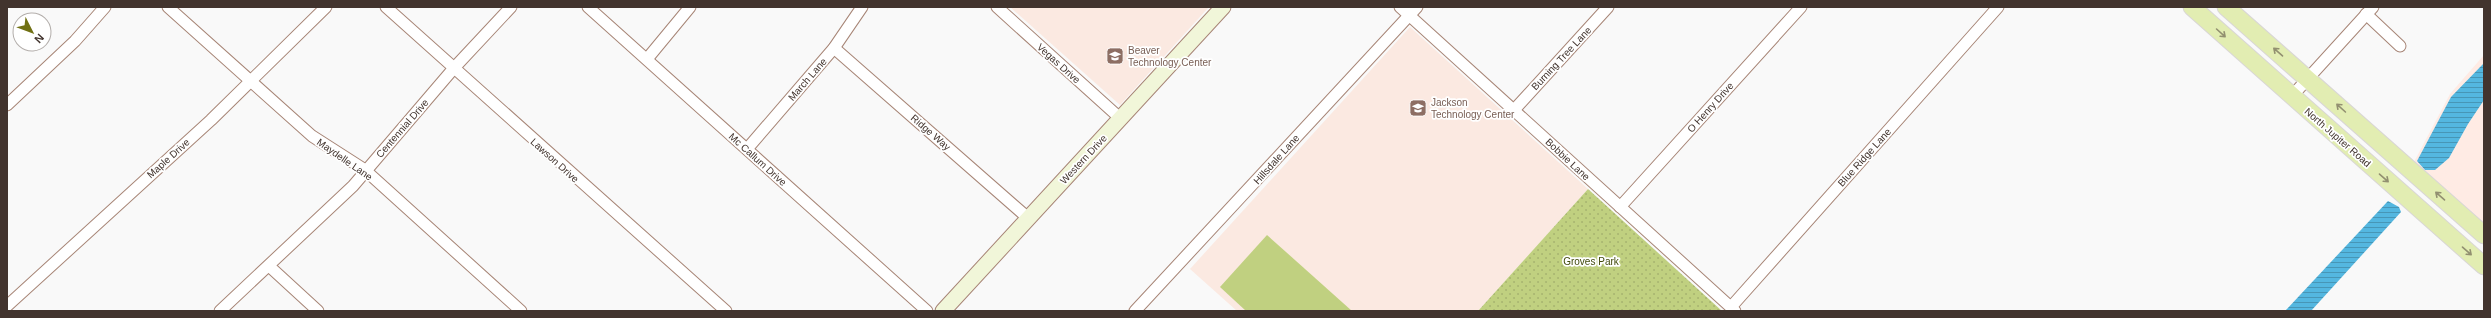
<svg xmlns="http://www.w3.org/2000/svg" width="2491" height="318" viewBox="0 0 2491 318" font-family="Arial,sans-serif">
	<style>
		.commercial { fill: #ffebe4 }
		.built { fill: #fbe9e1 }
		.green { fill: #c0d080 }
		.park { fill: url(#park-dots) }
		.water { fill: url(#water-rules) }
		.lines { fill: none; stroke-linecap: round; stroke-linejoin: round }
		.street-casing { stroke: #a78576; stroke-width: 13 }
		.secondary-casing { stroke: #a78576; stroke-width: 17 }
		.primary-casing { stroke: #d9d6d5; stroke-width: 19 }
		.street { stroke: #fff; stroke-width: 11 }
		.secondary { stroke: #f1f6d9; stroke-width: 15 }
		.primary { stroke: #e2edb2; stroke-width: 17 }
		.oneway { stroke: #929070 }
		.labels { text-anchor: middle; stroke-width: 3.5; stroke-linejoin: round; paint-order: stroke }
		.education-label { font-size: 10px; fill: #785e54; stroke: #fff; text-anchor: start }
		.street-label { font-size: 10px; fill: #42342e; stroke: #fff }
		.park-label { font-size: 10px; fill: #3f4809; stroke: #fff }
	</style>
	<defs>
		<pattern id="park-dots" width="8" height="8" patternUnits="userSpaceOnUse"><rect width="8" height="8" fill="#c0d080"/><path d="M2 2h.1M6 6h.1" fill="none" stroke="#a6b36f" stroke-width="1.8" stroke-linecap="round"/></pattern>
		<pattern id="water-rules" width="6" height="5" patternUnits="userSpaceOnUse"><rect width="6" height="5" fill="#54b7e0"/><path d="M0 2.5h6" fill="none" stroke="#4796b6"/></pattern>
	</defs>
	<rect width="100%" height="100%" fill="#f9f9f9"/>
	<path class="commercial" d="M2484,55v168l-70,-61 36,-68z"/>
	<g class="built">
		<path d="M1010,7h199l-89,98z"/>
		<path d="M1410,27l178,162 -110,122h-241l-47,-42z"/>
	</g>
	<path class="green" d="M1267,235l85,76h-106l-26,-24z"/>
	<path class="park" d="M1588,189l134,122h-244z"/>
	<g class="water">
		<path d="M2484,63v37l-16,24 -19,34 -14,12h-10l-8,-9 34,-64z"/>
		<path d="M2388,201l11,6 2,5 -90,99h-26z"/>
	</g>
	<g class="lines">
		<g class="street-casing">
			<g id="street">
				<path d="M168,7l144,129 53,34 156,141"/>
				<path d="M386,7l340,304"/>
				<path d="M588,7l339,304"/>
				<path d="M997,7l124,112"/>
				<path d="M1400,7l335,304"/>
				<path d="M2366,14l34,32"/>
				<path d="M834,48l194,170"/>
				<path d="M647,59l43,-52"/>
				<path d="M2292,96l81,-89"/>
				<path d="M7,105l68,-64 30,-34"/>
				<path d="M1514,110l94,-103"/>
				<path d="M747,149l87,-101 28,-41"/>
				<path d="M1620,207l181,-200"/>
				<path d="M269,266l49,45"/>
				<path d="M7,306l204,-186 115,-113"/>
				<path d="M1731,307l267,-300"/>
				<path d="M220,311l133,-125 101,-118 57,-61"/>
				<path d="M1135,311l282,-304"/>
			</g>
		</g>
		<g class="secondary-casing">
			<path id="secondary" d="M943,311l280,-304"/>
		</g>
		<g class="primary-casing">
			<g id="primary">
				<path d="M2192,7l292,259"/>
				<path d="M2226,7l258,228"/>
			</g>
		</g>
		<use href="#street" class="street"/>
		<use href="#secondary" class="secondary"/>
		<use href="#primary" class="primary"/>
	</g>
	<defs><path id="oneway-shaft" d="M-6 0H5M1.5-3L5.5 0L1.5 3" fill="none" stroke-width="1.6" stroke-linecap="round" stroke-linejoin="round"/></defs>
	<g class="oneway">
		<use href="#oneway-shaft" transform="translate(2221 33) rotate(42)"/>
		<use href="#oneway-shaft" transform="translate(2278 52) rotate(-139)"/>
		<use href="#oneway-shaft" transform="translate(2341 108) rotate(-138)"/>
		<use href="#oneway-shaft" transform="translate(2384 178) rotate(41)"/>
		<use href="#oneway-shaft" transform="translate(2440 196) rotate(-139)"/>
		<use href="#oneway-shaft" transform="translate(2467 251) rotate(41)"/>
	</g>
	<defs>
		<g id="school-square" transform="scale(0.9)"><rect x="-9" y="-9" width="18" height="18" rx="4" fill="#8d6e63" stroke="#fff"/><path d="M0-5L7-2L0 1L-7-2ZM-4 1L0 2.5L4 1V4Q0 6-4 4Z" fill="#fff"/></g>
	</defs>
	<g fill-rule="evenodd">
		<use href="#school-square" x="1115" y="56"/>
		<use href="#school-square" x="1418" y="108"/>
	</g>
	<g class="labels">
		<g class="education-label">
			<text x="1128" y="54">Beaver<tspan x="1128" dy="12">Technology Center</tspan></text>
			<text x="1431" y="106">Jackson<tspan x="1431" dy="12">Technology Center</tspan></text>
		</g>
		<g class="street-label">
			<text transform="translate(1561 58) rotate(-47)" y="4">Burning Tree Lane</text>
			<text transform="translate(1059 63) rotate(42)" y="4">Vegas Drive</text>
			<text transform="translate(807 79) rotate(-49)" y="4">March Lane</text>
			<text transform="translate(1710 107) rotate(-48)" y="4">O Henry Drive</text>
			<text transform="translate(402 128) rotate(-49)" y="4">Centennial Drive</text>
			<text transform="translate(931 132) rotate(41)" y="4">Ridge Way</text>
			<text transform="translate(2338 137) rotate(41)" y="4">North Jupiter Road</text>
			<text transform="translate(1864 157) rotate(-48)" y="4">Blue Ridge Lane</text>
			<text transform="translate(168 158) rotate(-42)" y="4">Maple Drive</text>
			<text transform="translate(345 159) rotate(35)" y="4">Maydelle Lane</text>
			<text transform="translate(758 159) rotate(42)" y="4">Mc Callum Drive</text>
			<text transform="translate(1083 159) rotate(-47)" y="4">Western Drive</text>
			<text transform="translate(1276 159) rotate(-48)" y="4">Hillsdale Lane</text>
			<text transform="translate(1568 159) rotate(43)" y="4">Bobbie Lane</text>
			<text transform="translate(555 160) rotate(42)" y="4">Lawson Drive</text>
		</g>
		<g class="park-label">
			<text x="1591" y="265">Groves Park</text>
		</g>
	</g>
	<rect width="2491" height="318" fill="none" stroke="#42342e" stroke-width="16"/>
	<g transform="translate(32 32) rotate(132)"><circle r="19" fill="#ffffff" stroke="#b3aeab"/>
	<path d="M0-3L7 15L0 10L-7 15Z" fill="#707013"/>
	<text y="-6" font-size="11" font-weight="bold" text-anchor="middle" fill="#42342e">N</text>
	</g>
</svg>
